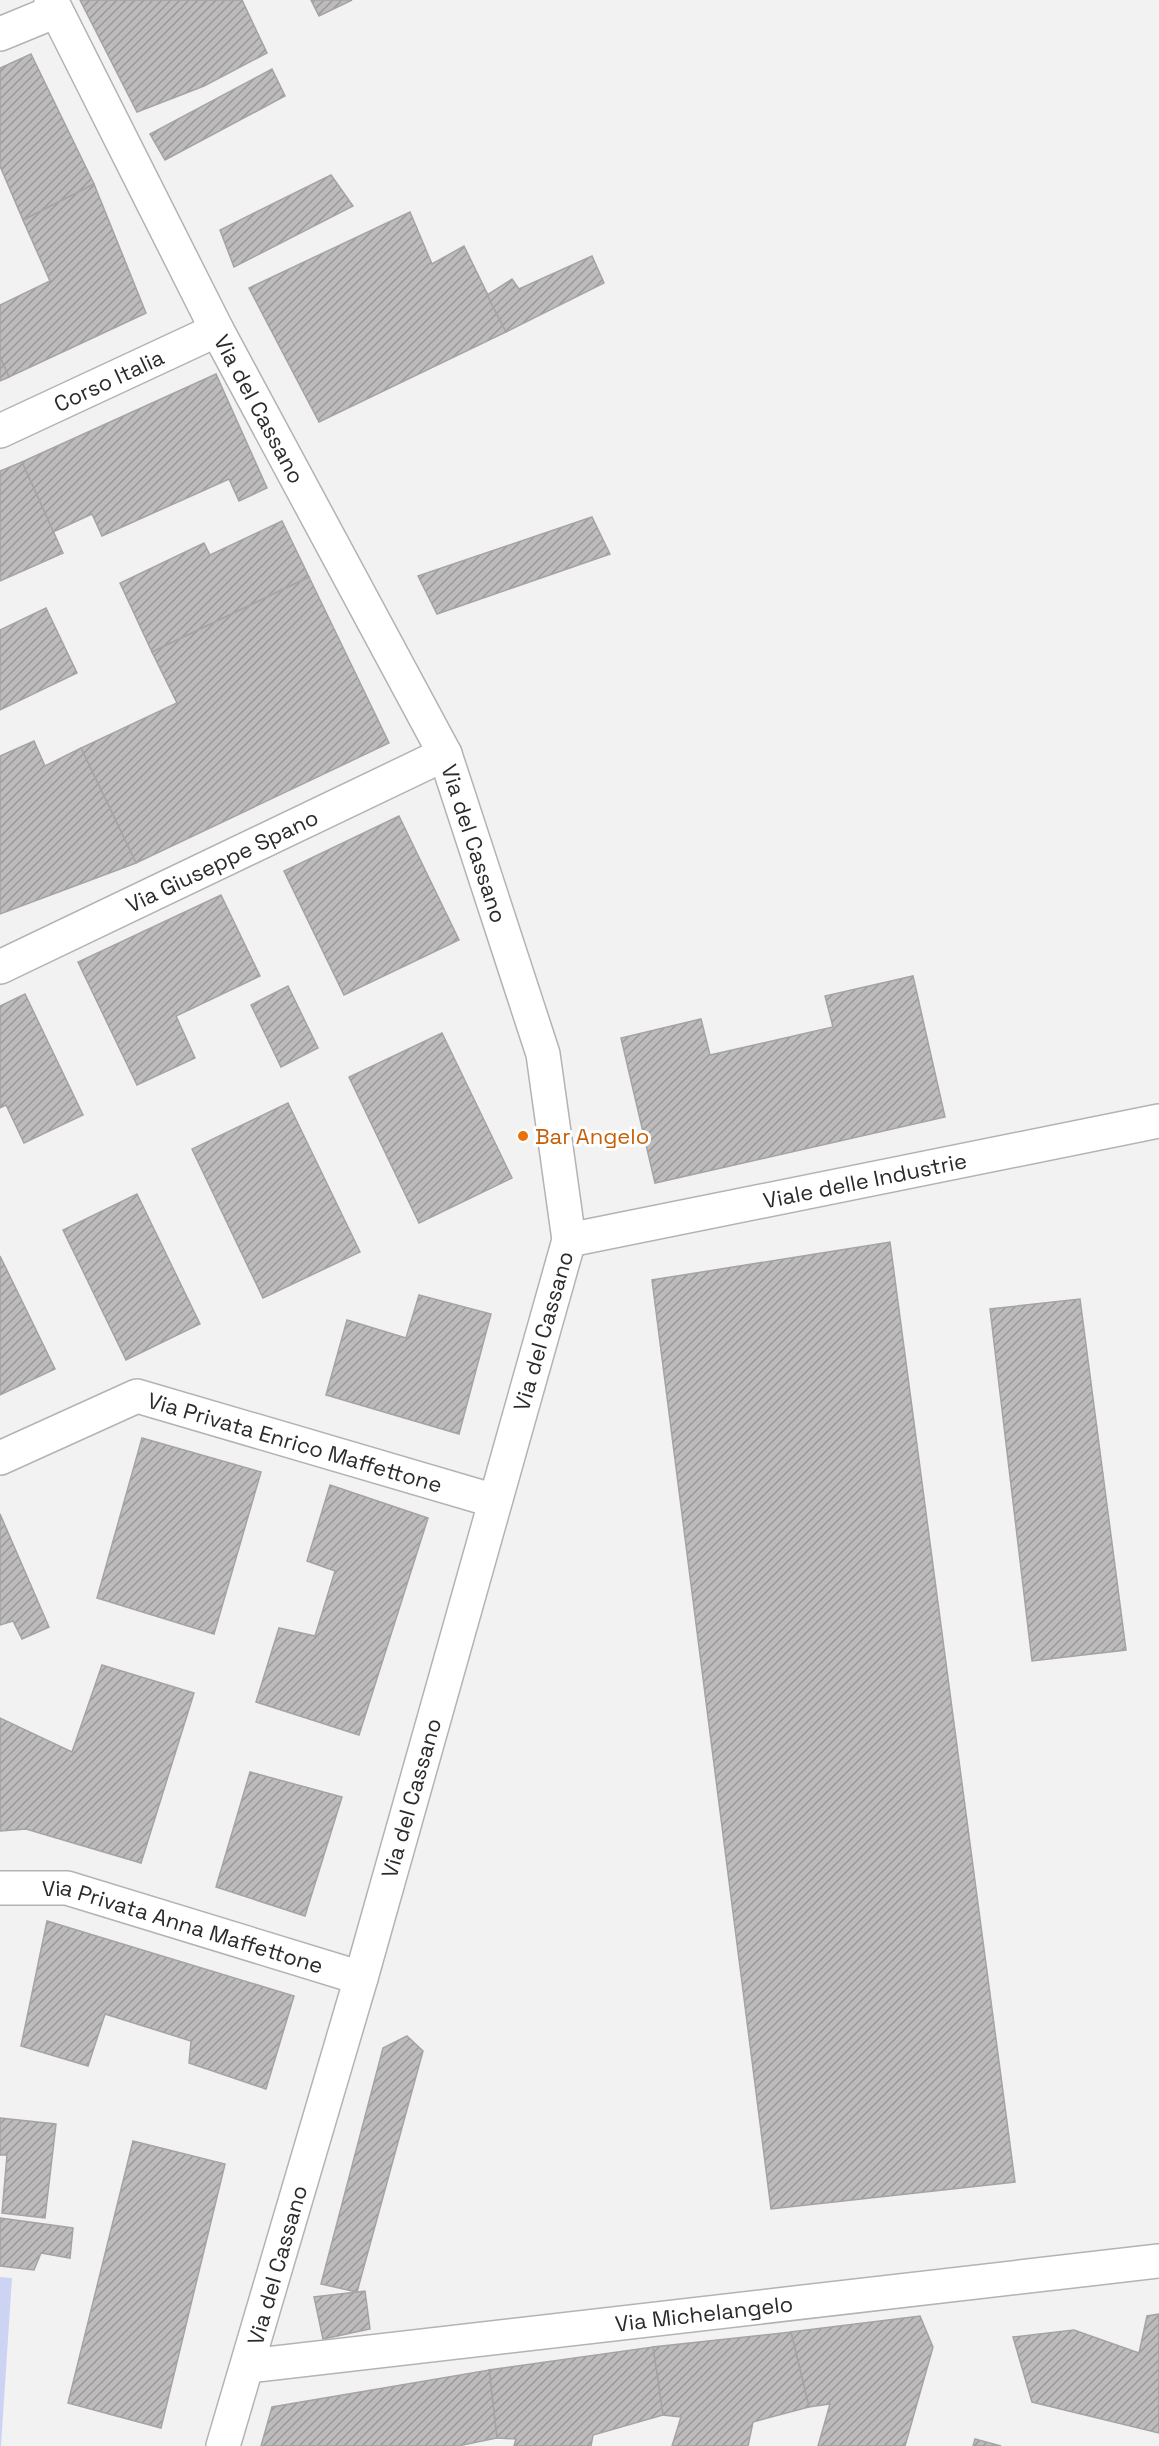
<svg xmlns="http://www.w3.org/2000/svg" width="1159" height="2446" viewBox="0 0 1159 2446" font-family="'Space Grotesk',sans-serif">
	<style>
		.grass { fill: #cdd3f3 }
		.building { fill: url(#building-hatch); stroke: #a5a4a3; stroke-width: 1.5 }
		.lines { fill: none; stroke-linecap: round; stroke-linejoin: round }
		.minor-casing { stroke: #b3b3b5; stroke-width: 36 }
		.major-casing { stroke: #b3b3b5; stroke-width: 36 }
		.minor { stroke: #fff; stroke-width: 33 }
		.major { stroke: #fff; stroke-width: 33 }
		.food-dot { fill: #e8710a; stroke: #fff; stroke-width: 2 }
		.labels { text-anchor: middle; stroke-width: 6; stroke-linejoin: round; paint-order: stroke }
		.street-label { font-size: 22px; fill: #2b2b2c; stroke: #fff }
		.food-label { font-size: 22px; fill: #c56008; stroke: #fff; text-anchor: start }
	</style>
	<defs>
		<pattern id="building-hatch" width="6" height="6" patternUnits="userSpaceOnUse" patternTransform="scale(1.5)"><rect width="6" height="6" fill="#bdbbbb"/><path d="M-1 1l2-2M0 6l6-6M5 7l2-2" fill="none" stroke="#9a9898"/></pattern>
	</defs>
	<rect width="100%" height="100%" fill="#f2f2f3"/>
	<path class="grass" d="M0,2277l12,1 -11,168h-1z"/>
	<g class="building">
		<path d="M80,0h162l25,53 -63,33 -67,26z"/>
		<path d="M311,0h41l-33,16z"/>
		<path d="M31,54l63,130 -71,36 -23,-54v-98z"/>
		<path d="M272,69l13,27 -120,64 -15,-26z"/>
		<path d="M331,175l22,31 -119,61 -14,-37z"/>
		<path d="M94,184l52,129 -137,64 -9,-20v-52l50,-24 -27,-61z"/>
		<path d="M410,212l22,52 32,-18 42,86 -187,90 -70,-134z"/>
		<path d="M592,256l12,27 -98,49 -19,-37 25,-16 7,10z"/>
		<path d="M0,357l9,20 -9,4z"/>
		<path d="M216,374l51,114 -28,13 -10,-22 -127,57 -10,-22 -39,18 -31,-70z"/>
		<path d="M22,462l41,91 -63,28v-110z"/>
		<path d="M592,517l18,37 -173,60 -19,-38z"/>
		<path d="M282,521l27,56 -157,75 -32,-69 84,-40 6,12z"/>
		<path d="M309,577l80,166 -253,120 -55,-115 96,-45 -25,-51z"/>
		<path d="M46,608l31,65 -77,37v-80z"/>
		<path d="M34,741l11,25 36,-18 55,115 -136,51v-158z"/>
		<path d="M399,816l60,124 -115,55 -60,-124z"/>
		<path d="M221,895l39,81 -84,40 19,42 -58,27 -59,-123z"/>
		<path d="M913,976l32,141 -290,66 -34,-145 80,-19 9,36 123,-28 -8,-31z"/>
		<path d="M288,986l30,62 -37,19 -30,-62z"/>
		<path d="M25,994l58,121 -59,28 -18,-38 -6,3v-102z"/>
		<path d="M442,1033l70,145 -93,45 -70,-146z"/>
		<path d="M288,1103l72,149 -97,46 -71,-149z"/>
		<path d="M137,1194l63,130 -74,36 -63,-130z"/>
		<path d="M890,1242l125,940 -244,27 -119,-929z"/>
		<path d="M0,1256l55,113 -55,26z"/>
		<path d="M419,1295l72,19 -32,120 -133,-39 21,-75 59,18z"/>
		<path d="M1080,1299l46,351 -94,11 -42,-352z"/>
		<path d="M142,1438l119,34 -47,162 -117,-36z"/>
		<path d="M330,1485l98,33 -69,217 -103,-33 23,-74 36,8 20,-65 -28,-10z"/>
		<path d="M0,1514l49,113 -27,12 -9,-18 -13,4z"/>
		<path d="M102,1665l92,28 -53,170 -115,-34 -26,2v-113l72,34z"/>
		<path d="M250,1772l92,25 -37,119 -89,-29z"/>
		<path d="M47,1921l247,75 -28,93 -77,-26 2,-22 -86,-27 -17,52 -67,-20z"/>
		<path d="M407,2036l16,15 -66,241 -36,-8 62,-236z"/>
		<path d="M0,2118l56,6 -11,94 -43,-5 5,-58h-7z"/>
		<path d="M133,2141l92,23 -64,264 -93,-25z"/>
		<path d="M0,2218l73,10 -3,30 -29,-5 -7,17 -34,-4z"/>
		<path d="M365,2291l5,38 -47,10 -9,-42z"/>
		<path d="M1159,2314v119l-127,-31 -19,-65 61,-7 65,23 8,-37z"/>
		<path d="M920,2316l13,31 -28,99h-87l12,-42 -21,3 -18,-75z"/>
		<path d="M791,2332l18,75 -56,15 -5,24h-76l9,-29 -18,-2 -10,-68z"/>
		<path d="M653,2347l10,68 -70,20 -2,11h-77l2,-7 -19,-1 -8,-68z"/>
		<path d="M489,2370l8,68 -39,8h-197l11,-39z"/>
		<path d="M975,2439l26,7h-28z"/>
	</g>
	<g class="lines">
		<g class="minor-casing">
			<g id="minor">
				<path d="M0,34l56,-23"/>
				<path id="s1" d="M0,431l217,-101"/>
				<path id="s2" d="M0,967l445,-213"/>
				<path id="s3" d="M569,1240l590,-119"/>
				<path id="s4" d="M0,1458l137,-62 358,105"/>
				<path id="s5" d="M0,1888h67l294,90"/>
				<path id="s6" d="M248,2366l911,-105"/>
			</g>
		</g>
		<g class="major-casing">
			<g id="major">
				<path id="s7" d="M51,0l166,330 228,424 98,300 26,186 -208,738 -138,468"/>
			</g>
		</g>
		<use href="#minor" class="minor"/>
		<use href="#major" class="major"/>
	</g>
	<circle class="food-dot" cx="523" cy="1136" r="6"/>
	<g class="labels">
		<g class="street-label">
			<text dy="8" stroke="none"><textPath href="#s1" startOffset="120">Corso Italia</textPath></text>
			<text dy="8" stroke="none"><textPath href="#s7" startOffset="459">Via del Cassano</textPath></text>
			<text dy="8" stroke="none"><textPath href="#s7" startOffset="945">Via del Cassano</textPath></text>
			<text dy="8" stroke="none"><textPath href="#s2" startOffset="246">Via Giuseppe Spano</textPath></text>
			<text dy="8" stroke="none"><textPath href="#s3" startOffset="302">Viale delle Industrie</textPath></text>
			<text transform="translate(543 1331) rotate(-74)" y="8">Via del Cassano</text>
			<text dy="8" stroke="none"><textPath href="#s4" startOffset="315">Via Privata Enrico Maffettone</textPath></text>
			<text transform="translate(411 1798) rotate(-74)" y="8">Via del Cassano</text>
			<text dy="8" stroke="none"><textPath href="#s5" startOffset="188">Via Privata Anna Maffettone</textPath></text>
			<text transform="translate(277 2265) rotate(-74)" y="8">Via del Cassano</text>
			<text dy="8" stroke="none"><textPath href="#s6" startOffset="459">Via Michelangelo</textPath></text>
		</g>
		<g class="food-label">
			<text x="535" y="1144">Bar Angelo</text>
		</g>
	</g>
</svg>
